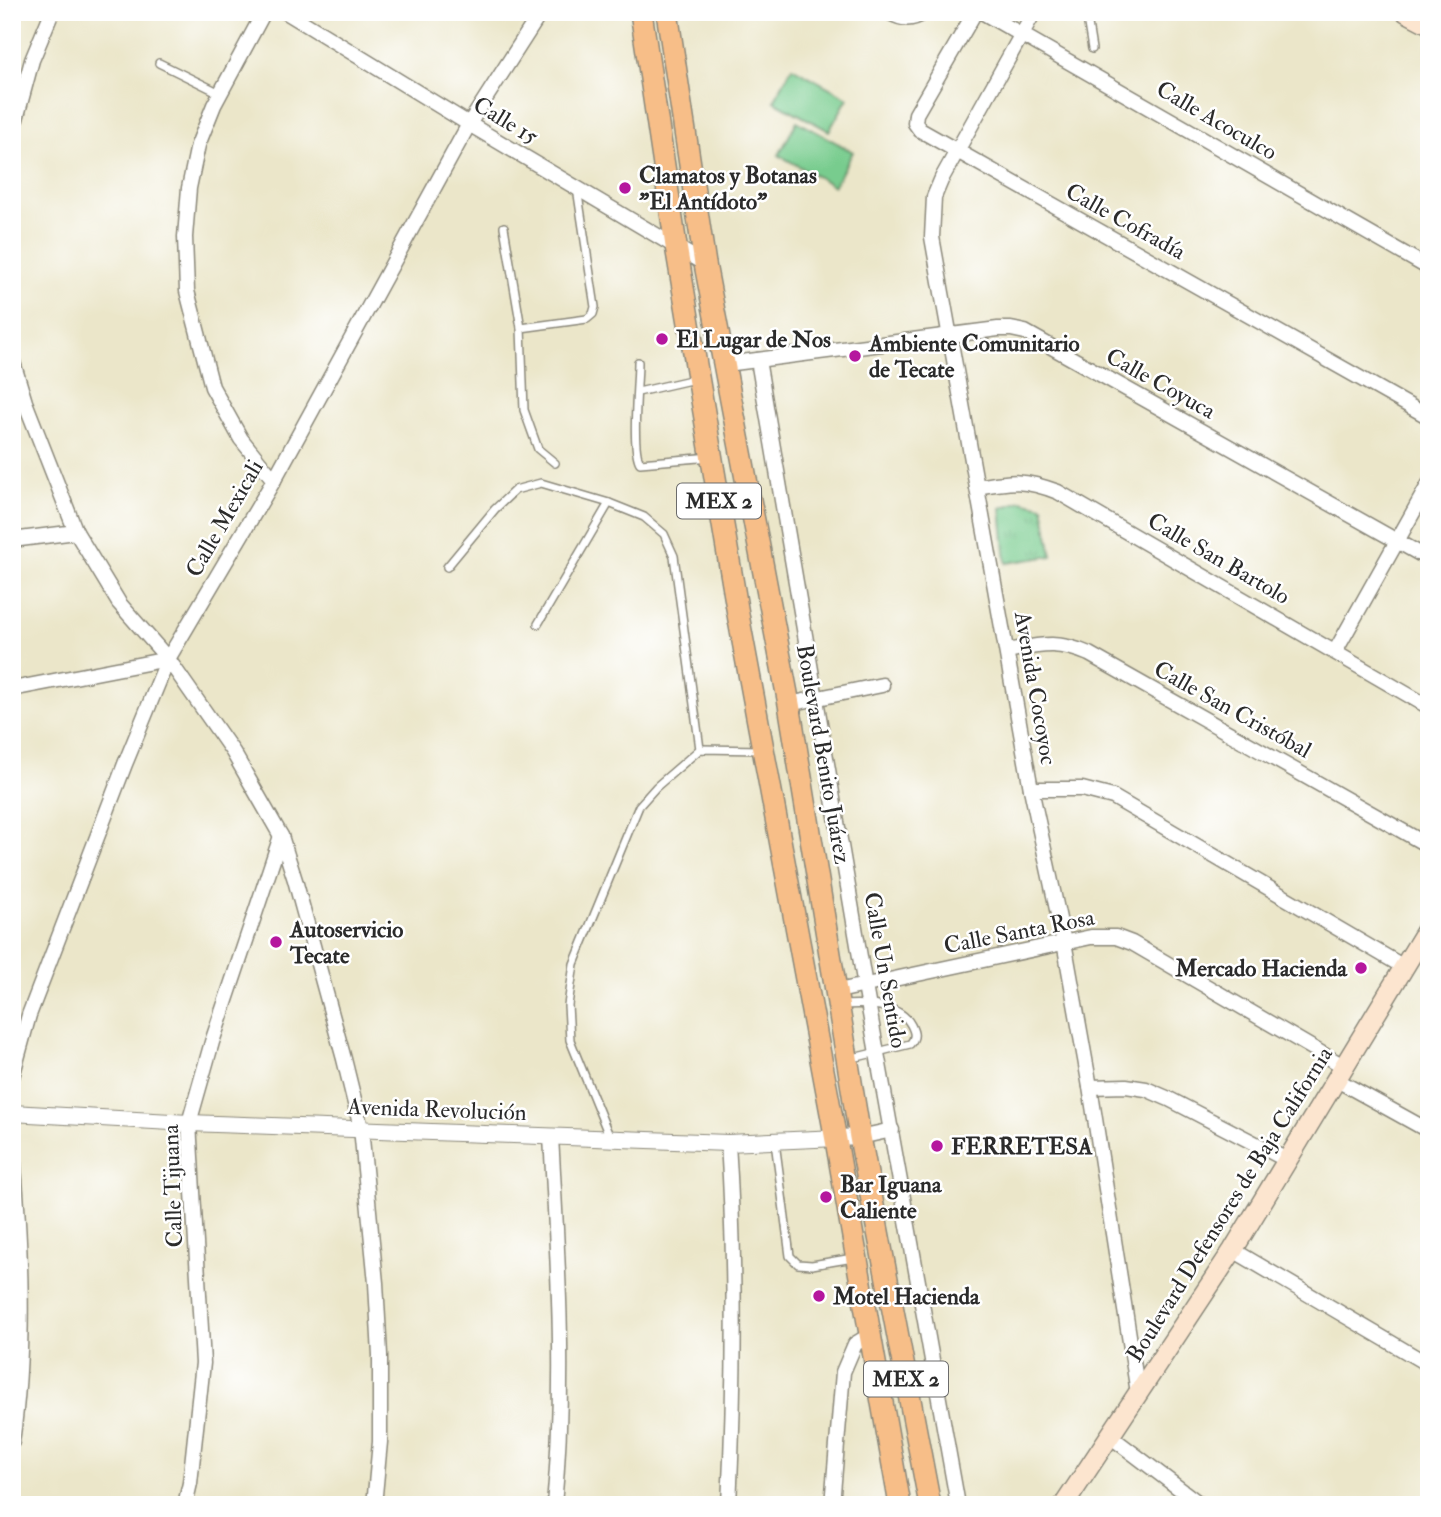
<svg xmlns="http://www.w3.org/2000/svg" width="1441" height="1517" viewBox="0 0 1441 1517" font-family="'IM FELL Double Pica',serif">
	<style>
		.grass { fill: url(#grass-tufts); stroke: #527c5c; stroke-width: 2 }
		.pitch { fill: #78cc8e; stroke: #527c5c; stroke-width: 2 }
		.lines { fill: none; stroke-linecap: round; stroke-linejoin: round }
		.service-casing { stroke: #8b887a; stroke-width: 10 }
		.minor-casing { stroke: #8b887a; stroke-width: 17 }
		.tertiary-casing { stroke: #8b887a; stroke-width: 18 }
		.secondary-casing { stroke: #8b887a; stroke-width: 22 }
		.primary-casing { stroke: #8b887a; stroke-width: 24 }
		.service { stroke: #fff; stroke-width: 7 }
		.minor { stroke: #fff; stroke-width: 14 }
		.tertiary { stroke: #fff; stroke-width: 16 }
		.secondary { stroke: #fce5cf; stroke-width: 19 }
		.primary { stroke: #f7be88; stroke-width: 21 }
		.poi-dot { fill: #b5179e; stroke: #fff; stroke-width: 2.5 }
		.labels { text-anchor: middle; stroke-width: 5; stroke-linejoin: round; paint-order: stroke }
		.shield { fill: #fff; stroke: #6b6b6b; stroke-width: 2 }
		.shield-label { font-size: 21px; font-weight: bold; fill: #2b2b2b }
		.street-label { font-size: 23px; fill: #2b2b2b; stroke: #fff }
		.poi-label { font-size: 23px; font-weight: bold; fill: #2b2b2b; stroke: #fff; text-anchor: start }
	</style>
	<defs>
		<pattern id="grass-tufts" width="24" height="20" patternUnits="userSpaceOnUse" patternTransform="scale(1.75)"><rect width="24" height="20" fill="#78cc8e"/><path d="M3 7l-1-3M5 7V3M7 7l1-3M15 17l-1-3M17 17v-4M19 17l1-3" fill="none" stroke="#68af7b"/></pattern>
	</defs>
	<rect width="100%" height="100%" fill="#fff"/>
	<filter id="ink" filterUnits="userSpaceOnUse"><feTurbulence type="fractalNoise" baseFrequency=".0143" numOctaves="2"/><feDisplacementMap in="SourceGraphic" scale="14" xChannelSelector="R" yChannelSelector="G"/><feConvolveMatrix kernelMatrix="1 2 1 2 8 2 1 2 1" color-interpolation-filters="sRGB"/></filter>
	<filter id="wash" filterUnits="userSpaceOnUse"><feTurbulence type="fractalNoise" baseFrequency=".00686" numOctaves="4" result="noise"/><feDisplacementMap in="SourceGraphic" scale="28" xChannelSelector="R" yChannelSelector="G"/><feGaussianBlur stdDeviation="1.57" result="paint"/><feColorMatrix in="noise" values="0 0 0 0 0 0 0 0 0 0 0 0 0 0 0 0 0 1.4 0 .05"/><feComposite in="paint" operator="in"/></filter>
	<g filter="url(#wash)">
		<rect width="100%" height="100%" fill="#ebe6c9"/>
		<path class="grass" d="M1021,501l22,5 9,50 -46,7 -5,-55z"/>
		<g class="pitch">
			<path d="M792,67l56,31 -19,33 -55,-30z"/>
			<path d="M797,121l56,31 -19,34 -55,-31z"/>
		</g>
	</g>
	<g filter="url(#ink)">
		<g class="lines">
			<g class="service-casing">
				<g id="service">
					<path d="M1086,12l6,37"/>
					<path d="M159,63l61,30"/>
					<path d="M504,227l17,101 3,82 14,39 17,14"/>
					<path d="M521,328l66,-9 6,-5 2,-7 -18,-119"/>
					<path d="M638,362c0,21 -7,86 2,101l71,-6"/>
					<path d="M638,392l57,-13"/>
					<path d="M447,567l48,-58 20,-19 26,-7 68,20 35,14 20,17 10,22 26,193"/>
					<path d="M538,624l71,-121"/>
					<path d="M840,1005c22,-1 59,-3 71,20 4,8 5,12 -1,19l-61,15"/>
					<path d="M610,1138l-40,-98 -2,-35 6,-41 65,-158 17,-19 44,-38 62,1"/>
					<path d="M775,1142l15,114 8,8 14,1 41,-7"/>
				</g>
			</g>
			<g class="minor-casing">
				<g id="minor">
					<path d="M264,12l-50,93 -16,40 -9,43 -4,49 2,54 25,96 29,52 33,41"/>
					<path d="M286,12l183,112 236,140"/>
					<path d="M888,12c15,8 23,9 37,0"/>
					<path d="M975,12l-59,102 -1,9 5,7 509,287"/>
					<path d="M982,12l447,256"/>
					<path d="M1034,12l-92,166 -8,19 -2,40 99,552 33,153 26,145 48,306"/>
					<path d="M12,134l20,-74 20,-48"/>
					<path d="M12,359l13,43 51,130 43,71 49,56 65,93 48,84 14,44 49,179 17,69 15,155 4,72v87l-6,63"/>
					<path d="M758,360l107,626 93,519"/>
					<path d="M726,364l272,-35h13l14,3 404,227"/>
					<path d="M977,487c35,-6 47,-8 81,5l371,215"/>
					<path d="M12,540l64,-8"/>
					<path d="M1007,651c34,-6 49,-11 82,3l340,192"/>
					<path d="M1335,652l94,-168"/>
					<path d="M12,689l156,-30"/>
					<path d="M789,704l93,-19"/>
					<path d="M1031,789h51l31,8 291,170"/>
					<path d="M838,991l253,-54h25l16,6 213,124"/>
					<path d="M12,1077l17,-62 96,-251 43,-105 106,-179 195,-356 72,-112"/>
					<path d="M1337,1080l92,51"/>
					<path d="M1090,1087l36,-1 20,3 23,10 118,61"/>
					<path d="M551,1137c7,123 15,245 3,368"/>
					<path d="M860,1137l32,-7"/>
					<path d="M728,1143c8,121 7,241 1,362"/>
					<path d="M12,1144c9,97 14,202 0,298"/>
					<path d="M1233,1250l196,115"/>
					<path d="M1110,1436l91,69"/>
					<path d="M185,1505l5,-22 13,-120 -14,-240 23,-81 69,-206"/>
					<path d="M832,1505l11,-133 12,-28 15,-9"/>
				</g>
			</g>
			<g class="tertiary-casing">
				<path id="tertiary" d="M12,1113l177,10 539,20 132,-6"/>
			</g>
			<g class="secondary-casing">
				<g id="secondary">
					<path d="M1406,12l23,12"/>
					<path d="M1064,1505l169,-255 196,-324"/>
				</g>
			</g>
			<g class="primary-casing">
				<g id="primary">
					<path d="M641,12l35,234 63,374 97,520 64,365"/>
					<path d="M667,12l38,252 84,440 71,433 70,368"/>
				</g>
			</g>
			<use href="#service" class="service"/>
			<use href="#minor" class="minor"/>
			<use href="#tertiary" class="tertiary"/>
			<use href="#secondary" class="secondary"/>
			<use href="#primary" class="primary"/>
		</g>
	</g>
	<g class="poi-dot">
		<circle cx="625" cy="188" r="7"/>
		<circle cx="662" cy="339" r="7"/>
		<circle cx="855" cy="356" r="7"/>
		<circle cx="276" cy="942" r="7"/>
		<circle cx="1361" cy="968" r="7"/>
		<circle cx="937" cy="1146" r="7"/>
		<circle cx="826" cy="1197" r="7"/>
		<circle cx="819" cy="1296" r="7"/>
	</g>
	<g class="labels">
		<g class="shield">
			<rect x="677" y="483.5" width="84" height="35" rx="5"/>
			<rect x="864" y="1361.5" width="84" height="35" rx="5"/>
		</g>
		<g class="shield-label">
			<text x="719" y="508">MEX 2</text>
			<text x="906" y="1386">MEX 2</text>
		</g>
		<g class="street-label">
			<text transform="translate(506 120) rotate(31)" y="8">Calle 15</text>
			<text transform="translate(1217 120) rotate(30)" y="8">Calle Acoculco</text>
			<text transform="translate(1126 221) rotate(29)" y="8">Calle Cofradía</text>
			<text transform="translate(1161 383) rotate(29)" y="8">Calle Coyuca</text>
			<text transform="translate(224 518) rotate(-60)" y="8">Calle Mexicali</text>
			<text transform="translate(1219 558) rotate(30)" y="8">Calle San Bartolo</text>
			<text transform="translate(1036 688) rotate(80)" y="8">Avenida Cocoyoc</text>
			<text transform="translate(1233 709) rotate(29)" y="8">Calle San Cristóbal</text>
			<text transform="translate(824 754) rotate(80)" y="8">Boulevard Benito Juárez</text>
			<text transform="translate(1019 931) rotate(-11)" y="8">Calle Santa Rosa</text>
			<text transform="translate(886 970) rotate(80)" y="8">Calle Un Sentido</text>
			<text transform="translate(437 1109) rotate(2)" y="8">Avenida Revolución</text>
			<text transform="translate(172 1186) rotate(-92)" y="8">Calle Tijuana</text>
			<text transform="translate(1229 1204) rotate(-58)" y="8">Boulevard Defensores de Baja California</text>
		</g>
		<g class="poi-label">
			<text x="639" y="183">Clamatos y Botanas<tspan x="639" dy="26">"El Antídoto"</tspan></text>
			<text x="676" y="347">El Lugar de Nos</text>
			<text x="869" y="351">Ambiente Comunitario<tspan x="869" dy="26">de Tecate</tspan></text>
			<text x="290" y="937">Autoservicio<tspan x="290" dy="26">Tecate</tspan></text>
			<text x="1347" y="976" text-anchor="end">Mercado Hacienda</text>
			<text x="951" y="1154">FERRETESA</text>
			<text x="840" y="1192">Bar Iguana<tspan x="840" dy="26">Caliente</tspan></text>
			<text x="833" y="1304">Motel Hacienda</text>
		</g>
	</g>
	<rect width="1441" height="1517" fill="none" stroke="#fff" stroke-width="42"/>
</svg>
